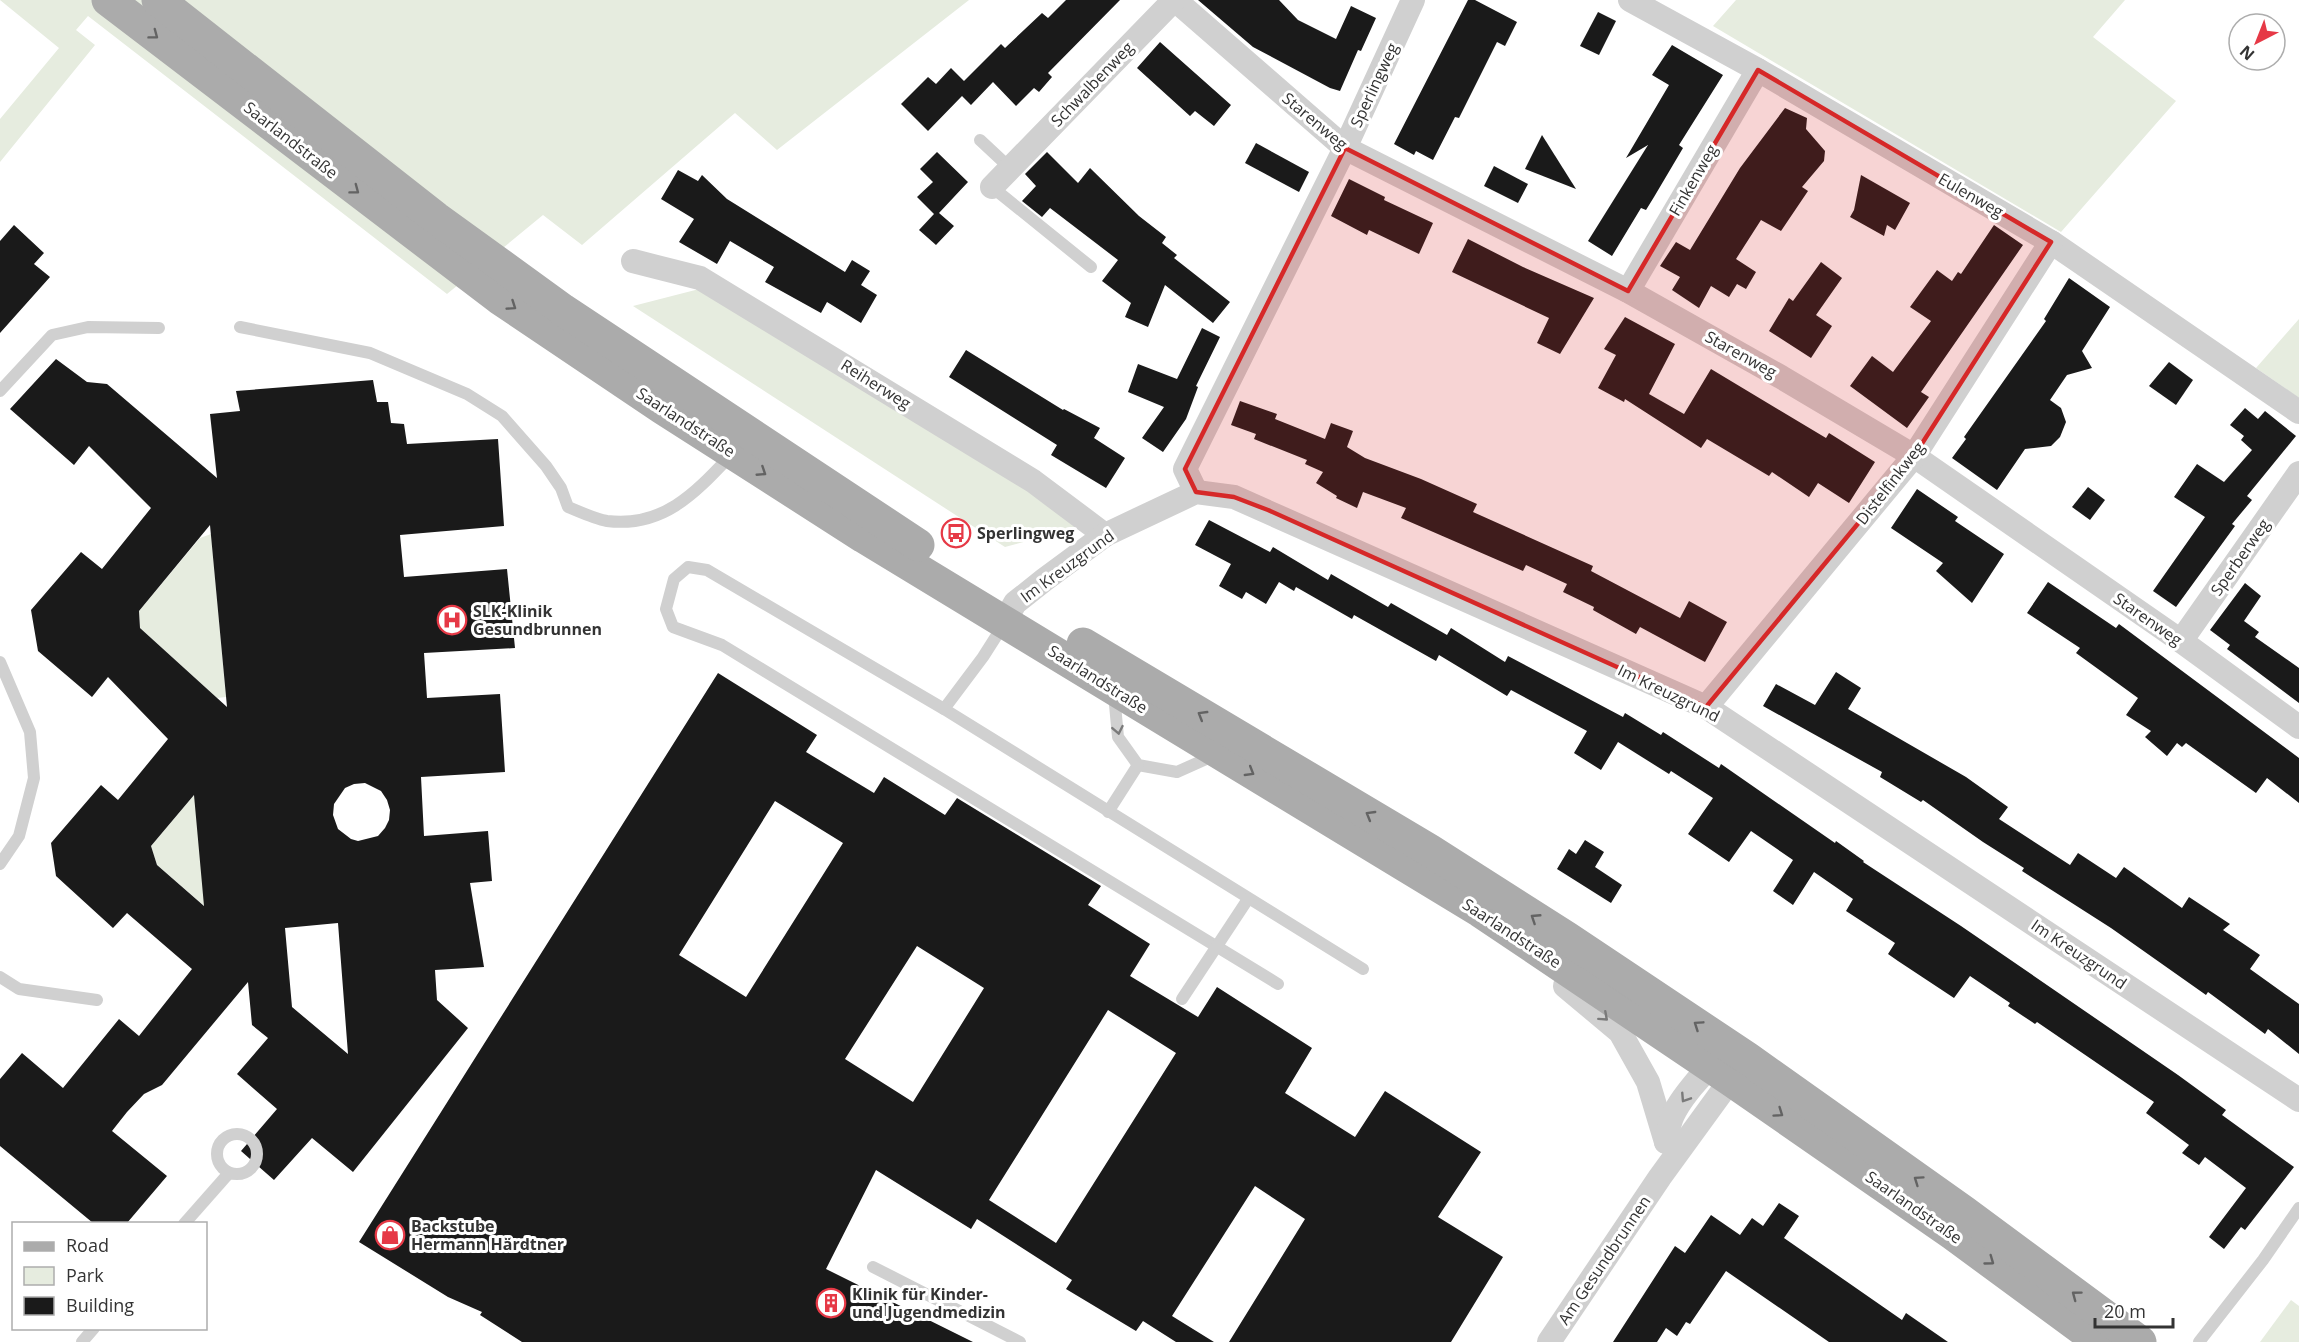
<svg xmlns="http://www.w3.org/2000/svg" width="2299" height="1342" viewBox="0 0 2299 1342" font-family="'Open Sans',sans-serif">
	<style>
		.green { fill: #e6ecdf }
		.building { fill: #1a1a1a; fill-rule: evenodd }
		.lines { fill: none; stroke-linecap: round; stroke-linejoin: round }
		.lane { stroke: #d0d0d0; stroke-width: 12 }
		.street { stroke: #d0d0d0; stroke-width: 24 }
		.primary { stroke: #ababab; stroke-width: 33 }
		.oneway { stroke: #636363 }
		.oneway2 { stroke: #7a7a7a }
		.marked { fill: #d62828; fill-opacity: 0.2; stroke: #d62828; stroke-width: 4.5; stroke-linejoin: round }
		.labels { text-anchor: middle; stroke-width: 6; stroke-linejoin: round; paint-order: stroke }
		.street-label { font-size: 16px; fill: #333; stroke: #fff }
		.poi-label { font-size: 16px; font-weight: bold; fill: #333; stroke: #fff; text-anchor: start }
	</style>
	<rect width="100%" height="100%" fill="#fff"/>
	<g class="green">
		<path d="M0,0h969l-192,150 -42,-37 -153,132 -39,-30 -96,79 -359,-278 -12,14 19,15 -95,117v-43l59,-71z"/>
		<path d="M1736,0h389l-32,37 83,64 -115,131 -348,-206z"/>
		<path d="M707,287l322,198 51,42 -75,20 -372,-241z"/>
		<path d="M2299,319v79l-43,-30z"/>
		<path d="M211,534l15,163 -9,1 -77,-70 -1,-17 61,-73z"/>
		<path d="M217,768l15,162 -75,-65 -6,-19z"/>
		<path d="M2291,1300l8,6v36h-39z"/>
	</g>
	<g class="building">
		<path d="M1066,0h54l-72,73 4,4 -13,15 -5,-4 -18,18 -23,-24 -22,23 -9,-9 -34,35 -27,-27 27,-27 8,7 15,-16 13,13 37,-37 4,4 37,-35 6,5z"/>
		<path d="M1198,0h81l19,20 38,19 15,-33 25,12 -15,33 -3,-1 -18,41 -10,-3 -77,-41z"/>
		<path d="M1468,0h7l42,22 -12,24 -8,-4 -38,76 -4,-1 -22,43 -17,-9 -2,4 -20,-11z"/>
		<path d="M1598,12l18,9 -17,34 -19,-9z"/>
		<path d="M1160,42l71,63 -17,21 -19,-15 -5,5 -53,-48z"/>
		<path d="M1672,45l51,30 -44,70 4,3 -29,49 -8,13 -5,-2 -29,48 -24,-15 60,-96 -22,13 43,-73 -17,-10z"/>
		<path d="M1785,108l22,10 -1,11 19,22 -1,10 -22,26 6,4 -27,40 -20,-11 -25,39 20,13 -10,17 -9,-5 -8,13 -18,-11 -12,22 -27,-18 8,-13 -20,-11 16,-24 14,8 50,-82z"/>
		<path d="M1542,135l34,54 -51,-20z"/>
		<path d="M1256,143l53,29 -10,20 -54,-29z"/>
		<path d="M937,152l31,30 -29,31 15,13 -18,19 -17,-15 15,-16 -17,-17 16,-15 -13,-13z"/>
		<path d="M1047,152l31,31 12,-15 49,48 27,21 -4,6 15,12 -3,3 56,44 -17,21 -48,-38 -17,42 -23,-10 6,-14 -29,-22 16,-21 -68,-52 -8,9 -20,-16 14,-15 -11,-12z"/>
		<path d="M1494,166l34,18 -10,19 -34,-17z"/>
		<path d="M678,170l20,11 4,-6 25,24 118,73 7,-12 18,11 -9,14 16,10 -16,28 -34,-21 -6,11 -56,-31 9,-15 -44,-26 -13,23 -38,-22 15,-23 -33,-20z"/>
		<path d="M1861,175l49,28 -15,27 -8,-5 -3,11 -34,-19 4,-7z"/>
		<path d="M1349,179l36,18 -1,3 49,23 -14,31 -50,-24 -2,5 -36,-19z"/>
		<path d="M14,225l30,28 -10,11 16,13 -50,56v-92z"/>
		<path d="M1994,225l29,20 -102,147 8,5 -22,31 -57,-42 22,-30 21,16 38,-51 -21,-14 27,-37 15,11 6,-9 3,2z"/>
		<path d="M1468,239l55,28 71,31 -34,56 -23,-11 12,-25 -97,-46z"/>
		<path d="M1821,262l21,16 -26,37 16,11 -21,32 -42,-27 20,-33 4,3z"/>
		<path d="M2069,278l41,29 -28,44 10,17 -25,7 -17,25 11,8 5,14 -6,15 -9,9 -26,3 -28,41 -45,-32 14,-19 -2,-2 82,-116 -2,-2z"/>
		<path d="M1625,317l50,27 -26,50 35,20 27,-45 115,69 3,-5 46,29 -26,41 -31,-20 -9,14 -37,-25 -3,4 -62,-37 -6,9 -76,-49 -1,3 -26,-14 18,-33 -12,-6z"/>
		<path d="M1202,328l18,9 -24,49 2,1 -12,32 -23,33 -21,-14 22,-31 -36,-15 10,-28 39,15z"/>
		<path d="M966,350l97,60 1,-1 36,19 -6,10 31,20 -19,30 -55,-33 6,-10 -108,-68z"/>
		<path d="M56,359l31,23 20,2 110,94 -7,-64 30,-3 -4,-20 137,-11 4,22h11l3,21 13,1 3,20 91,-5 6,87 -104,9 4,42 103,-8 8,79 -91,5 3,45 73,-4 5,78 -84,5 3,59 64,-5 4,50 -22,2 14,84 -49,3 2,30 31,28 -115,144 -41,-34 -38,42 -33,-29 36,-42 -40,-35 31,-36 -16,-13 -4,-43 -86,103 -18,9 -17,18 -15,19 55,45 -40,47h-34l-93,-77v-67l22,-26 41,35 56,-69 20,17 53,-67 -65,-56 -14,15 -57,-52 -5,-33 50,-58 17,15 50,-61 -60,-62 -16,20 -54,-46 -7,-41 50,-58 21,17 49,-61 -62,-62 -15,19 -64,-56zM210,525l17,182 -87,-79 -1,-17zM365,783l16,8 6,9 3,10 -1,10 -4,8 -7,8 -20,5 -7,-2 -13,-10 -5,-14 1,-11 11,-16 9,-4zM194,795l10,111 -47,-41 -6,-19zM338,923l10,131 -56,-47 -7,-79z"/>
		<path d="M2169,362l24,18 -17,25 -27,-19z"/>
		<path d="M1240,401l37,13 -2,5 50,20 6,-16 22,8 -6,16 18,11 56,21 56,25 -4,8 120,54 -2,5 89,47 9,-17 38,21 -22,40 -65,-35 -4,7 -43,-24 1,-3 -31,-15 4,-8 -41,-19 -3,6 -122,-53 5,-10 -43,-16 -6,16 -21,-10 1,-2 -21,-13 7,-11 -18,-8 2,-4 -53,-21 2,-5 -25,-9z"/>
		<path d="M2245,408l13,11 7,-8 31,25 -49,60 5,4 -20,24 3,2 -59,81 -23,-16 52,-74 -31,-20 23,-33 27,18 28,-32 -11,-10 3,-4 -14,-11z"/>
		<path d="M2088,487l17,13 -15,20 -18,-13z"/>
		<path d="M1917,489l41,28 -3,4 49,33 -32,49 -36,-32 7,-8 -52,-35z"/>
		<path d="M1209,520l61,32 3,-5 55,33 3,-6 57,33 3,-4 56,32 4,-7 54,34 3,-6 115,61 2,-4 36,22 2,-3 56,36 2,-4 114,79 1,-2 28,20 -1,1 98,64 217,149 48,35 -4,5 72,52 -49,63 -4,-3 -17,22 -15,-12 37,-49 -41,-31 -6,8 -17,-12 7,-8 -43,-32 8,-11 -117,-80 -2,2 -27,-18 2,-3 -40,-27 -16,22 -56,-37 -10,-7 7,-11 -49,-32 7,-12 -39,-27 -21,33 -20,-14 20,-31 -42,-29 -22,31 -41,-28 25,-36 -42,-27 -2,3 -51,-32 -17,28 -27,-17 13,-22 -76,-41 -4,6 -68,-41 -3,6 -82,-46 -2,4 -56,-32 -2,4 -15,-9 -13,22 -20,-12 -4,7 -23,-13 12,-22 -36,-19z"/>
		<path d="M2048,582l68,46 3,-4 180,134v45l-32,-25 -11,15 -70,-50 -4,4 -5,-4 -10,13 -22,-19 6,-6 -25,-16 12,-17 -62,-45 4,-5 -53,-35z"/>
		<path d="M2245,583l16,13 -17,25 15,11 -4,5 44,31v35l-72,-54 3,-4 -20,-15z"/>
		<path d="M1836,672l25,16 -13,21 118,68 42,30 -9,12 71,46 8,-12 38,25 8,-11 58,41 7,-11 41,27 -7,6 37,25 -10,14 49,35v50l-31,-25 -3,5 -57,-42 -2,3 -95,-67 -89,-57 2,-3 -41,-26 -60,-42 -2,2 -41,-25 2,-5 -119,-66 13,-22 39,21z"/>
		<path d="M718,673l99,62 -11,17 68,41 10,-16 61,38 12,-17 144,88 -13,19 62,39 -20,32 68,41 19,-30 95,61 -27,45 70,44 30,-46 96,61 -43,65 65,40 -52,85h-222l76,-123 -50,-33 -83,130 42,26h-38l-33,-21 -7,10 -70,-42 6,-9 -95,-61 -6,10 -95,-59 -50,99 147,73h-451l-42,-27 2,-3 -34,-15 -89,-55zM775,801l68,42 -97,154 -67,-42zM917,946l67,42 -71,114 -68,-43zM1108,1010l68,43 -120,190 -67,-43z"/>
		<path d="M1585,840l19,12 -9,15 27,18 -11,18 -54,-34 12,-20 7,5z"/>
		<path d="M1779,1203l20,13 -15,22 118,82 4,-7 42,29h-119l-103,-71 -36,53 -4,-2 -9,14 -11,-8 -9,14h-44l62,-96 10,7 26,-38 29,20 12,-17 11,8z"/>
	</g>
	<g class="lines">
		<g class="lane">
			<path d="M980,140l30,28"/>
			<path d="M992,187l99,80"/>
			<path d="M240,327l130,26 97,41 35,22 44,50 15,22 7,19c12,5 27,12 39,14 57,7 89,-29 125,-67"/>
			<path d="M0,391l52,-56 36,-8 71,1"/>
			<path d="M0,662l30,70 4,46 -15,58 -19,28"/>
			<path d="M1114,694l4,43 20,28 39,7 38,-17"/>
			<path d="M944,709l39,-52 21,-33"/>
			<path d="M1108,812l30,-47"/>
			<path d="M0,977l19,12 78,11"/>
			<path d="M1278,984l-556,-339 -49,-18 -7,-18 8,-30 14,-12 19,3 237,139 419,260"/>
			<path d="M1182,999l66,-100"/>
			<circle cx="237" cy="1154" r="20"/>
			<path d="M184,1224l45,-51"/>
			<path d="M873,1267l147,75"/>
			<path d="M82,1342l12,-14"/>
			<path d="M2199,1342l64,-82 36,-52"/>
		</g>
		<g class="street">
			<path d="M1175,0l170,148 283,143 153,86 133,79 267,185 118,86"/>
			<path d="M1630,0l128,70 293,172 248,170"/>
			<path d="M992,187l182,-187"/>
			<path d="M633,261l67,17 333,203 72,54"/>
			<path d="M1628,291l130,-221"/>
			<path d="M1196,492l-11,-23 160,-321 68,-148"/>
			<path d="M1005,621l10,-18 29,-23 61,-45 91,-43 38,5 472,210 593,393"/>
			<path d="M2181,641l118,-168"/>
			<path d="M1706,707l208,-251 137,-214"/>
			<path d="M1565,986l55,46 28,50 18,60"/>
			<path d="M1666,1142c1,-6 2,-13 4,-19 5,-18 36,-58 54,-64"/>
			<path d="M1549,1342l111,-165 80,-110"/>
		</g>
		<g class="primary">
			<path d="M108,0l391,298 162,109 203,130 616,374 251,169 222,154 147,108"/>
			<path d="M158,0l278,218 127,92 355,235"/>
			<path d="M1083,644l346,206 138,88 180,120 217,154 176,130"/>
		</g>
	</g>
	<defs><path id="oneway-chevron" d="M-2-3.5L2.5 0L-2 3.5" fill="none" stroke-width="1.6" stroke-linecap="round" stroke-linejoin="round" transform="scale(1.5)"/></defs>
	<g class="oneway">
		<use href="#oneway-chevron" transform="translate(154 35) rotate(37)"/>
		<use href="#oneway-chevron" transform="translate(355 190) rotate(37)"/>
		<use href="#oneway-chevron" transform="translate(512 306) rotate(34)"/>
		<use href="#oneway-chevron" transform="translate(762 472) rotate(33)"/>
		<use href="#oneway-chevron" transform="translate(1202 715) rotate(-149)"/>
		<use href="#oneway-chevron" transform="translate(1250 772) rotate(31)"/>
		<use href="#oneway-chevron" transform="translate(1370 815) rotate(-150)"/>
		<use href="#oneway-chevron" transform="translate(1535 918) rotate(-147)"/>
		<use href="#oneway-chevron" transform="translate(1698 1025) rotate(-146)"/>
		<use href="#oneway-chevron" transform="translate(1779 1113) rotate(35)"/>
		<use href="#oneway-chevron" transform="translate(1918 1180) rotate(-145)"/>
		<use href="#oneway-chevron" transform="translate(1990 1261) rotate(36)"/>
		<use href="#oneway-chevron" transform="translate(2076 1295) rotate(-143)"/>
	</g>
	<g class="oneway2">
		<use href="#oneway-chevron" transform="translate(1118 730) rotate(79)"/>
		<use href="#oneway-chevron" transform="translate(1604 1017) rotate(42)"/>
		<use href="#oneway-chevron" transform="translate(1685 1098) rotate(123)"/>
	</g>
	<path class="marked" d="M1758,70l293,172 -137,214 -208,251 -438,-197 -34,-13 -38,-5 -11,-23 160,-321 283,143z"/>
	<defs>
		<g id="bus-ring" transform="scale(1.5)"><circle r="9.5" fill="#fff" stroke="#e63946" stroke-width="1.5"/><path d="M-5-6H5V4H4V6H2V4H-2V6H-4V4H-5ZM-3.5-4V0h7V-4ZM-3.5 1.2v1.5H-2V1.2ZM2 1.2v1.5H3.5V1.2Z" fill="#e63946"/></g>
		<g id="hospital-ring" transform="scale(1.5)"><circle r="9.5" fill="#fff" stroke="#e63946" stroke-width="1.5"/><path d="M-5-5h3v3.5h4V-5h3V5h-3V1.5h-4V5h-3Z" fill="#e63946"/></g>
		<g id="shop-ring" transform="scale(1.5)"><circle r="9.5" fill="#fff" stroke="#e63946" stroke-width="1.5"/><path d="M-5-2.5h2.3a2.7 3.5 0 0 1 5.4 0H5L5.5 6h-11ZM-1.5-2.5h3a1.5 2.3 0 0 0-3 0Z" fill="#e63946"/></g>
		<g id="building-ring" transform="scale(1.5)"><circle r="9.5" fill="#fff" stroke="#e63946" stroke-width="1.5"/><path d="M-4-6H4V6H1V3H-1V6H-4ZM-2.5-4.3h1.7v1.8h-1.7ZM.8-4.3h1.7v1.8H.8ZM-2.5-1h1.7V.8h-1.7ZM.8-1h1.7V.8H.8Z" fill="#e63946"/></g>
	</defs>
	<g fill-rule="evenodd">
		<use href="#bus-ring" x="956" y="533"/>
		<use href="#hospital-ring" x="452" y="620"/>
		<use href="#shop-ring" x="390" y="1235"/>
		<use href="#building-ring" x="831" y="1303"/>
	</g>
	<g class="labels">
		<g class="street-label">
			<text transform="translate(1092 84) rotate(-46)" y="6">Schwalbenweg</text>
			<text transform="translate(1374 85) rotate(-65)" y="6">Sperlingweg</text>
			<text transform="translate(1315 121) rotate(40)" y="6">Starenweg</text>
			<text transform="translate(291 140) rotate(38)" y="6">Saarlandstraße</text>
			<text transform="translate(1693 180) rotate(-60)" y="6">Finkenweg</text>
			<text transform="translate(1971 195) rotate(30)" y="6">Eulenweg</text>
			<text transform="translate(1741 354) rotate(29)" y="6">Starenweg</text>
			<text transform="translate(876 384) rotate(32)" y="6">Reiherweg</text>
			<text transform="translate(686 422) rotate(33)" y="6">Saarlandstraße</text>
			<text transform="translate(1890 483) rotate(-52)" y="6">Distelfinkweg</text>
			<text transform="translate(2240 557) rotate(-55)" y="6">Sperberweg</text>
			<text transform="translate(1067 566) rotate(-36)" y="6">Im Kreuzgrund</text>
			<text transform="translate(2148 619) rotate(35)" y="6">Starenweg</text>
			<text transform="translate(1098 679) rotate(32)" y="6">Saarlandstraße</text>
			<text transform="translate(1669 693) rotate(26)" y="6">Im Kreuzgrund</text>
			<text transform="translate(1512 933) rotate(33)" y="6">Saarlandstraße</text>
			<text transform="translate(2079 954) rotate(34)" y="6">Im Kreuzgrund</text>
			<text transform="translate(1914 1207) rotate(35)" y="6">Saarlandstraße</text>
			<text transform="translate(1604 1260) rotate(-56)" y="6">Am Gesundbrunnen</text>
		</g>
		<g class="poi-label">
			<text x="977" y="539">Sperlingweg</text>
			<text x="473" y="617">SLK-Klinik<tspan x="473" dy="18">Gesundbrunnen</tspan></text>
			<text x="411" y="1232">Backstube<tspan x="411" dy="18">Hermann Härdtner</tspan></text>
			<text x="852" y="1300">Klinik für Kinder-<tspan x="852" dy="18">und Jugendmedizin</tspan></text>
		</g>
	</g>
	<rect x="12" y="1222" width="195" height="108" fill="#ffffff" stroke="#adadad" stroke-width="1.5"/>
	<rect x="24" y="1242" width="30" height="9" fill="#ababab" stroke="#adadad" stroke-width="1.5"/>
	<text x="66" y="1252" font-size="18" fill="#333333">Road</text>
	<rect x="24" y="1267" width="30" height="18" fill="#e6ecdf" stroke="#adadad" stroke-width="1.5"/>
	<text x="66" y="1282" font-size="18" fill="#333333">Park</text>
	<rect x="24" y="1297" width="30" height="18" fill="#1a1a1a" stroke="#adadad" stroke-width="1.5"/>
	<text x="66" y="1312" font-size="18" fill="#333333">Building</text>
	<g transform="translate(2257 42) rotate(222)"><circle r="28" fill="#ffffff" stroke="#adadad" stroke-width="1.5"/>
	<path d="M0-4.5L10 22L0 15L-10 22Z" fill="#e63946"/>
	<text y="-9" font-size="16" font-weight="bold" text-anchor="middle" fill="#333333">N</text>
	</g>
	<path d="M2095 1318v9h78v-9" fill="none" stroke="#333333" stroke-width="3"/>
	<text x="2104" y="1318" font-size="18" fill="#333333" stroke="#ffffff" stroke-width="4.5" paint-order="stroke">20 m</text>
</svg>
